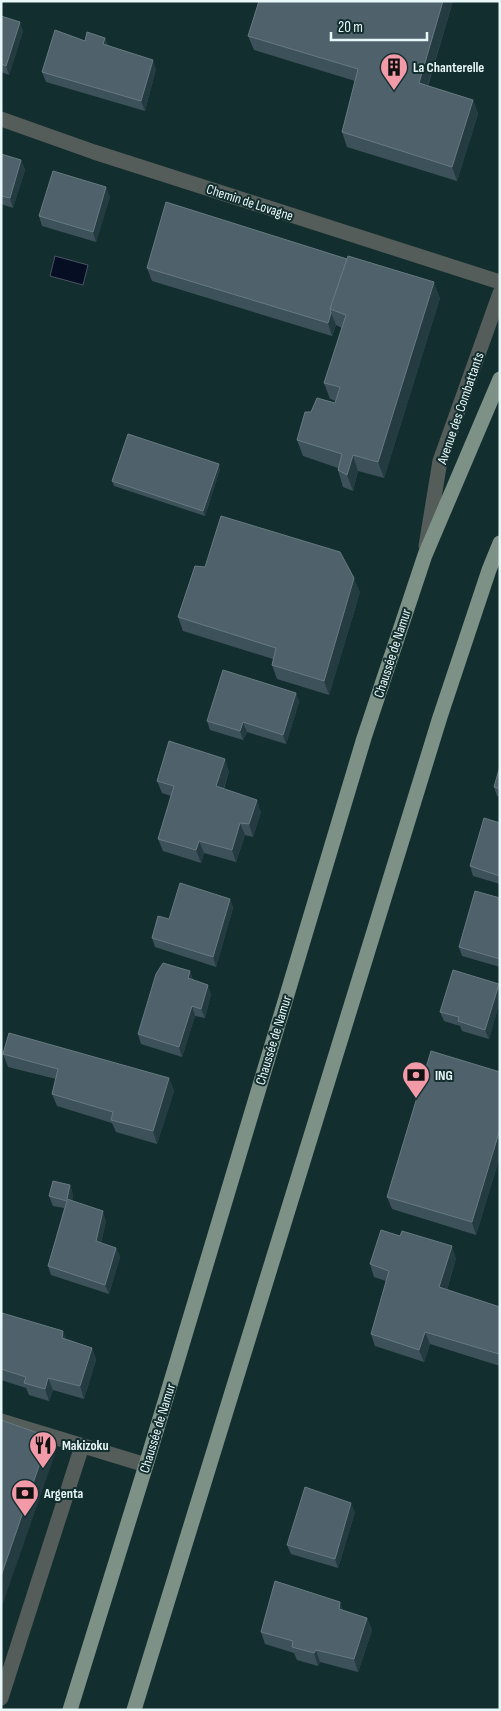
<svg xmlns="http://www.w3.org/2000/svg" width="501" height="1711" viewBox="0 0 501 1711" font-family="'Sofia Sans Condensed',sans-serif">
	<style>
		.water { fill: #060e24; stroke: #4a5463 }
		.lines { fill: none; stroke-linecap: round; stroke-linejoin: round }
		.minor { stroke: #545d59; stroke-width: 15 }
		.major { stroke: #7d9187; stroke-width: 15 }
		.wall { fill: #3d515b }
		.shaded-wall { fill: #243b42 }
		.building { fill: #4f626c; stroke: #677a81 }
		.labels { text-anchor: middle; stroke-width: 4; stroke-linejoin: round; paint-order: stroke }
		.poi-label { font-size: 14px; font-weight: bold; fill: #e8f7f7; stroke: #132e2f; text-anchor: start }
		.street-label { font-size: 14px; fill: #e8f7f7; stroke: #132e2f }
	</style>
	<rect width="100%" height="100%" fill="#132e2f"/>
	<path class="water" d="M55,256l33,9 -5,20 -33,-9z"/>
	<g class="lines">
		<g class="minor">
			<path d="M1,119l93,33 406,130"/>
			<path d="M426,546l14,-85 60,-168"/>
			<path d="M1,1421l145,44"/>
			<path d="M1,1698l81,-252"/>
		</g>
		<g class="major">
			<path d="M70,1710l76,-245 218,-727 61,-183 75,-176"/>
			<path d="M134,1710l306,-993 49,-147 11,-27"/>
		</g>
	</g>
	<g class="wall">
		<path d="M259,1h194l-25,85 45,14 5,14 -21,67 -110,-34 -5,-15 13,-51 -101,-31 -6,-14z"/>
		<path d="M1,16l22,15 -14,44 -8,-3z"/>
		<path d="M105,38l3,8 48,23 -11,42 -99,-29 -4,-10 43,-31z"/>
		<path d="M1,154l20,6 4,10 -12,38 -12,-4z"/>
		<path d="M110,196l-14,46 -54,-16 -3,-10z"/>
		<path d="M147,268l293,30 -56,180 -26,-7 -5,20 -10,-4 -5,-17v-2l-35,-12 -6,-16 14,-28 24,-9 1,-2 -6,-2 -6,-16 18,-55 -6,-3 -4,11 -180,-55z"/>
		<path d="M220,469l-15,47 -91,-30 -2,-5z"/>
		<path d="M360,592l-31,103 -52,-16 -5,-14 1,-6 -90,-28 -5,-14z"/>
		<path d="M296,693l3,9 -13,42 -39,-12 -4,8 -33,-10 -3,-9z"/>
		<path d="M500,766v31l-3,-1 -3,-9z"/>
		<path d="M229,771l-5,18 37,23 -8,25 -8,-2 -9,27 -32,-9 -3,10 -38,-12 -5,-12 13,-43 -9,-3 -5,-12z"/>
		<path d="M500,823v61l-27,-8 -3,-10z"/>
		<path d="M500,898v69l-38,-11 -3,-9z"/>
		<path d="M230,899l3,9 -17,59 -61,-20 -3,-9 17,-19z"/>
		<path d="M190,971l3,9 18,14 -6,24 -10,-2 -13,41 -41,-13 -3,-10z"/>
		<path d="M499,984l1,2v15l-11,38 -27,-8 -2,-5 -16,-5 -4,-9z"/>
		<path d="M3,1054l166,24 5,13 -17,53 -41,-12 -4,-9 -55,-17 -5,-12 4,-15 -48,-12z"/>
		<path d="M500,1072v84l-24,79 -84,-26 -5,-12z"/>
		<path d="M70,1185l3,10 -1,6 34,20 -5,22 15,5 4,9 -11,37 -58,-19 -3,-9 16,-58 -11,-2 -4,-10z"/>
		<path d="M456,1258l-9,32 53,17v59l-70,-22 -6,18 -49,-16 -4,-12 15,-53 -12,-4 -4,-13z"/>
		<path d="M1,1314l65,25 26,9 4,12 -12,39 -31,-9 -4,11 -20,-6 -3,-7 -25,-8z"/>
		<path d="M355,1512l-17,56 -47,-14 -4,-9z"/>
		<path d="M343,1611l24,7 5,12 -14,42 -38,-10 -2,4 -21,-6 -3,-7 -29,-9 -4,-12z"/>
	</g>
	<g class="shaded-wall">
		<path d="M443,1h10l-29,96 -5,-14z"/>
		<path d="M20,22l3,9 -14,44 -3,-9z"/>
		<path d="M105,38l3,9 -5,-3z"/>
		<path d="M153,60l3,9 -11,42 -4,-10z"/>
		<path d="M473,100l5,14 -21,67 -5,-14z"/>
		<path d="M21,160l4,10 -12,38 -3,-10z"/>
		<path d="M106,187l4,9 -14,46 -3,-10z"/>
		<path d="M434,282l6,16 -56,180 -6,-16z"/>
		<path d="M331,313l5,12 -4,11 -4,-13z"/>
		<path d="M353,455l5,16 -5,20 -6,-16z"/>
		<path d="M219,464l1,5 -15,47 -2,-5z"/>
		<path d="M354,578l6,14 -31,103 -5,-14z"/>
		<path d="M296,693l3,9 -13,42 -3,-9z"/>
		<path d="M243,722l4,10 -4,8 -3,-9z"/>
		<path d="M225,759l4,12 -9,28 -4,-13z"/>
		<path d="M257,800l4,12 -8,25 -4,-13z"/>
		<path d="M240,823l5,12 -9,27 -4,-12z"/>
		<path d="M199,841l5,12 -3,10 -5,-13z"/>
		<path d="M230,899l3,9 -17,59 -3,-10z"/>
		<path d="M190,971l3,10 -5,-3z"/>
		<path d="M499,984l1,2v15l-11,38 -4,-9z"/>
		<path d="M208,985l3,9 -6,24 -4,-9z"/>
		<path d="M192,1006l3,10 -13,41 -3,-10z"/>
		<path d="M169,1078l5,13 -17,53 -4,-13z"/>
		<path d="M500,1129v27l-24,79 -4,-13z"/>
		<path d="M70,1185l3,10 -2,14 -4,-10z"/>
		<path d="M103,1211l3,10 -7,29 -3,-9z"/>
		<path d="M452,1246l4,12 -12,42 -5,-13z"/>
		<path d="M116,1248l4,9 -11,37 -4,-9z"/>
		<path d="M63,1331l5,13 -6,-6z"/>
		<path d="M425,1332l5,12 -6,18 -5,-12z"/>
		<path d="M92,1348l4,12 -12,39 -4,-13z"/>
		<path d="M48,1378l5,12 -4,11 -4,-12z"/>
		<path d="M49,1437l6,17 -54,155v-33z"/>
		<path d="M351,1503l4,9 -17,56 -3,-9z"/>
		<path d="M340,1602l5,12 -6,-5z"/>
		<path d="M367,1618l5,12 -14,42 -4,-13z"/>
		<path d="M316,1650l4,12 -2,4 -4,-13z"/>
	</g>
	<g class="building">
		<path d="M259,1h184l-24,82 54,17 -21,67 -110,-35 16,-63 -110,-33z"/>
		<path d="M1,16l19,6 -14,44 -5,-2z"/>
		<path d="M55,30l30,11 2,-9 18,6 -2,6 50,16 -12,41 -99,-29z"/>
		<path d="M1,154l20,6 -11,38 -9,-2z"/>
		<path d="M53,171l53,16 -13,45 -54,-16z"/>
		<path d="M166,202l181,57 -17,50 1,4 -3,10 -181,-55z"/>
		<path d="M348,256l86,26 -56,180 -25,-7 -6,20 -9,-5 4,-16 -45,-14 8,-28h6l6,-14 18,5 5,-16 -16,-4 22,-68 -16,-6z"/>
		<path d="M128,434l91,30 -16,47 -91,-30z"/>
		<path d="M221,516l119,36 14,26 -30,103 -52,-16 4,-17 -98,-31 17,-51 10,1z"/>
		<path d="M223,670l73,23 -13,42 -40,-13 -3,9 -33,-10z"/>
		<path d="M169,741l56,18 -9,27 41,14 -8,24 -9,-1 -8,27 -33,-9 -3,9 -38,-11 16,-53 -17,-5z"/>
		<path d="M500,766v23l-6,-2z"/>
		<path d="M484,818l16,5v53l-30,-10z"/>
		<path d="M180,883l50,16 -17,58 -61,-19 6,-22 11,3z"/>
		<path d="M475,891l25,7v61l-41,-12z"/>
		<path d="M163,963l27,8 -2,7 20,7 -7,24 -9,-3 -13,41 -41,-13 18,-60z"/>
		<path d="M453,970l46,14 -14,46 -27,-9 1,-4 -19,-5z"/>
		<path d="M9,1033l160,45 -16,53 -42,-11 2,-8 -61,-18 6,-25 -55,-15z"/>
		<path d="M431,1051l69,21v57l-28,93 -85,-25z"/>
		<path d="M53,1181l17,4 -3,14 36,12 -7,30 20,7 -11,37 -57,-19 19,-65 -18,-5z"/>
		<path d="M381,1230l19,6 2,-5 50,15 -13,41 61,20v43l-1,4 -74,-22 -6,18 -48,-16 18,-63 -19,-7z"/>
		<path d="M2,1313l61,18 -1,7 30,10 -12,38 -32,-8 -3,11 -21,-6 2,-6 -25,-8z"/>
		<path d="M1,1420l48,17 -48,139z"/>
		<path d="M305,1487l46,16 -16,56 -48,-14z"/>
		<path d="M275,1581l65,21 -1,7 28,9 -13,41 -38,-9 -2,3 -22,-6 1,-6 -32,-9z"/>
	</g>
	<defs>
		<g id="building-pin" transform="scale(1.4375)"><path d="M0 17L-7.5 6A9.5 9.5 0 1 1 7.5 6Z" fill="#f39aa8" stroke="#132e2f"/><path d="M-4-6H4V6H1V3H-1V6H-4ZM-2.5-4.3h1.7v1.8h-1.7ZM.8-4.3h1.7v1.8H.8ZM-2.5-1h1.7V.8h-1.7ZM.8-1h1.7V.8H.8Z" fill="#111"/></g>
		<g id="bank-pin" transform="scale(1.4375)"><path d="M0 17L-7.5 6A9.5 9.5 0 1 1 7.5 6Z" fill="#f39aa8" stroke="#132e2f"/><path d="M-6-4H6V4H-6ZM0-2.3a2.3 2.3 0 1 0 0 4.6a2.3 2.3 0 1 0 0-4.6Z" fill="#111"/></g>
		<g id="restaurant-pin" transform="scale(1.4375)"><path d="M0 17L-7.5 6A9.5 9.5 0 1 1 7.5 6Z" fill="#f39aa8" stroke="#132e2f"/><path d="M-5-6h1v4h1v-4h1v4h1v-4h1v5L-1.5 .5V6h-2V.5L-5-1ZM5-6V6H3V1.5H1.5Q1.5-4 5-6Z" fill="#111"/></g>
	</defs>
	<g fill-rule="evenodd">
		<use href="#building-pin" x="394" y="67"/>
		<use href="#bank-pin" x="416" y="1075"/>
		<use href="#restaurant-pin" x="43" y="1445"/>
		<use href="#bank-pin" x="25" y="1493"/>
	</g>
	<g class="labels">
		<g class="poi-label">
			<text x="413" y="72">La Chanterelle</text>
			<text x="435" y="1080">ING</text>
			<text x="62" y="1450">Makizoku</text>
			<text x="44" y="1498">Argenta</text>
		</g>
		<g class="street-label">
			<text transform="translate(250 202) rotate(18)" y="5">Chemin de Lovagne</text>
			<text transform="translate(460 408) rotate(-71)" y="5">Avenue des Combattants</text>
			<text transform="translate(392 653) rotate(-72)" y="5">Chaussée de Namur</text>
			<text transform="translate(273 1040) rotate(-73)" y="5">Chaussée de Namur</text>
			<text transform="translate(157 1428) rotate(-73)" y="5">Chaussée de Namur</text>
		</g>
	</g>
	<rect width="501" height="1711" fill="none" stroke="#e8f7f7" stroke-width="5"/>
	<path d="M331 32v8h96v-8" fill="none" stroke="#e8f7f7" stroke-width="2.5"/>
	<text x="338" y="32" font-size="15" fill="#e8f7f7" stroke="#132e2f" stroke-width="4" paint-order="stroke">20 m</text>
</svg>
